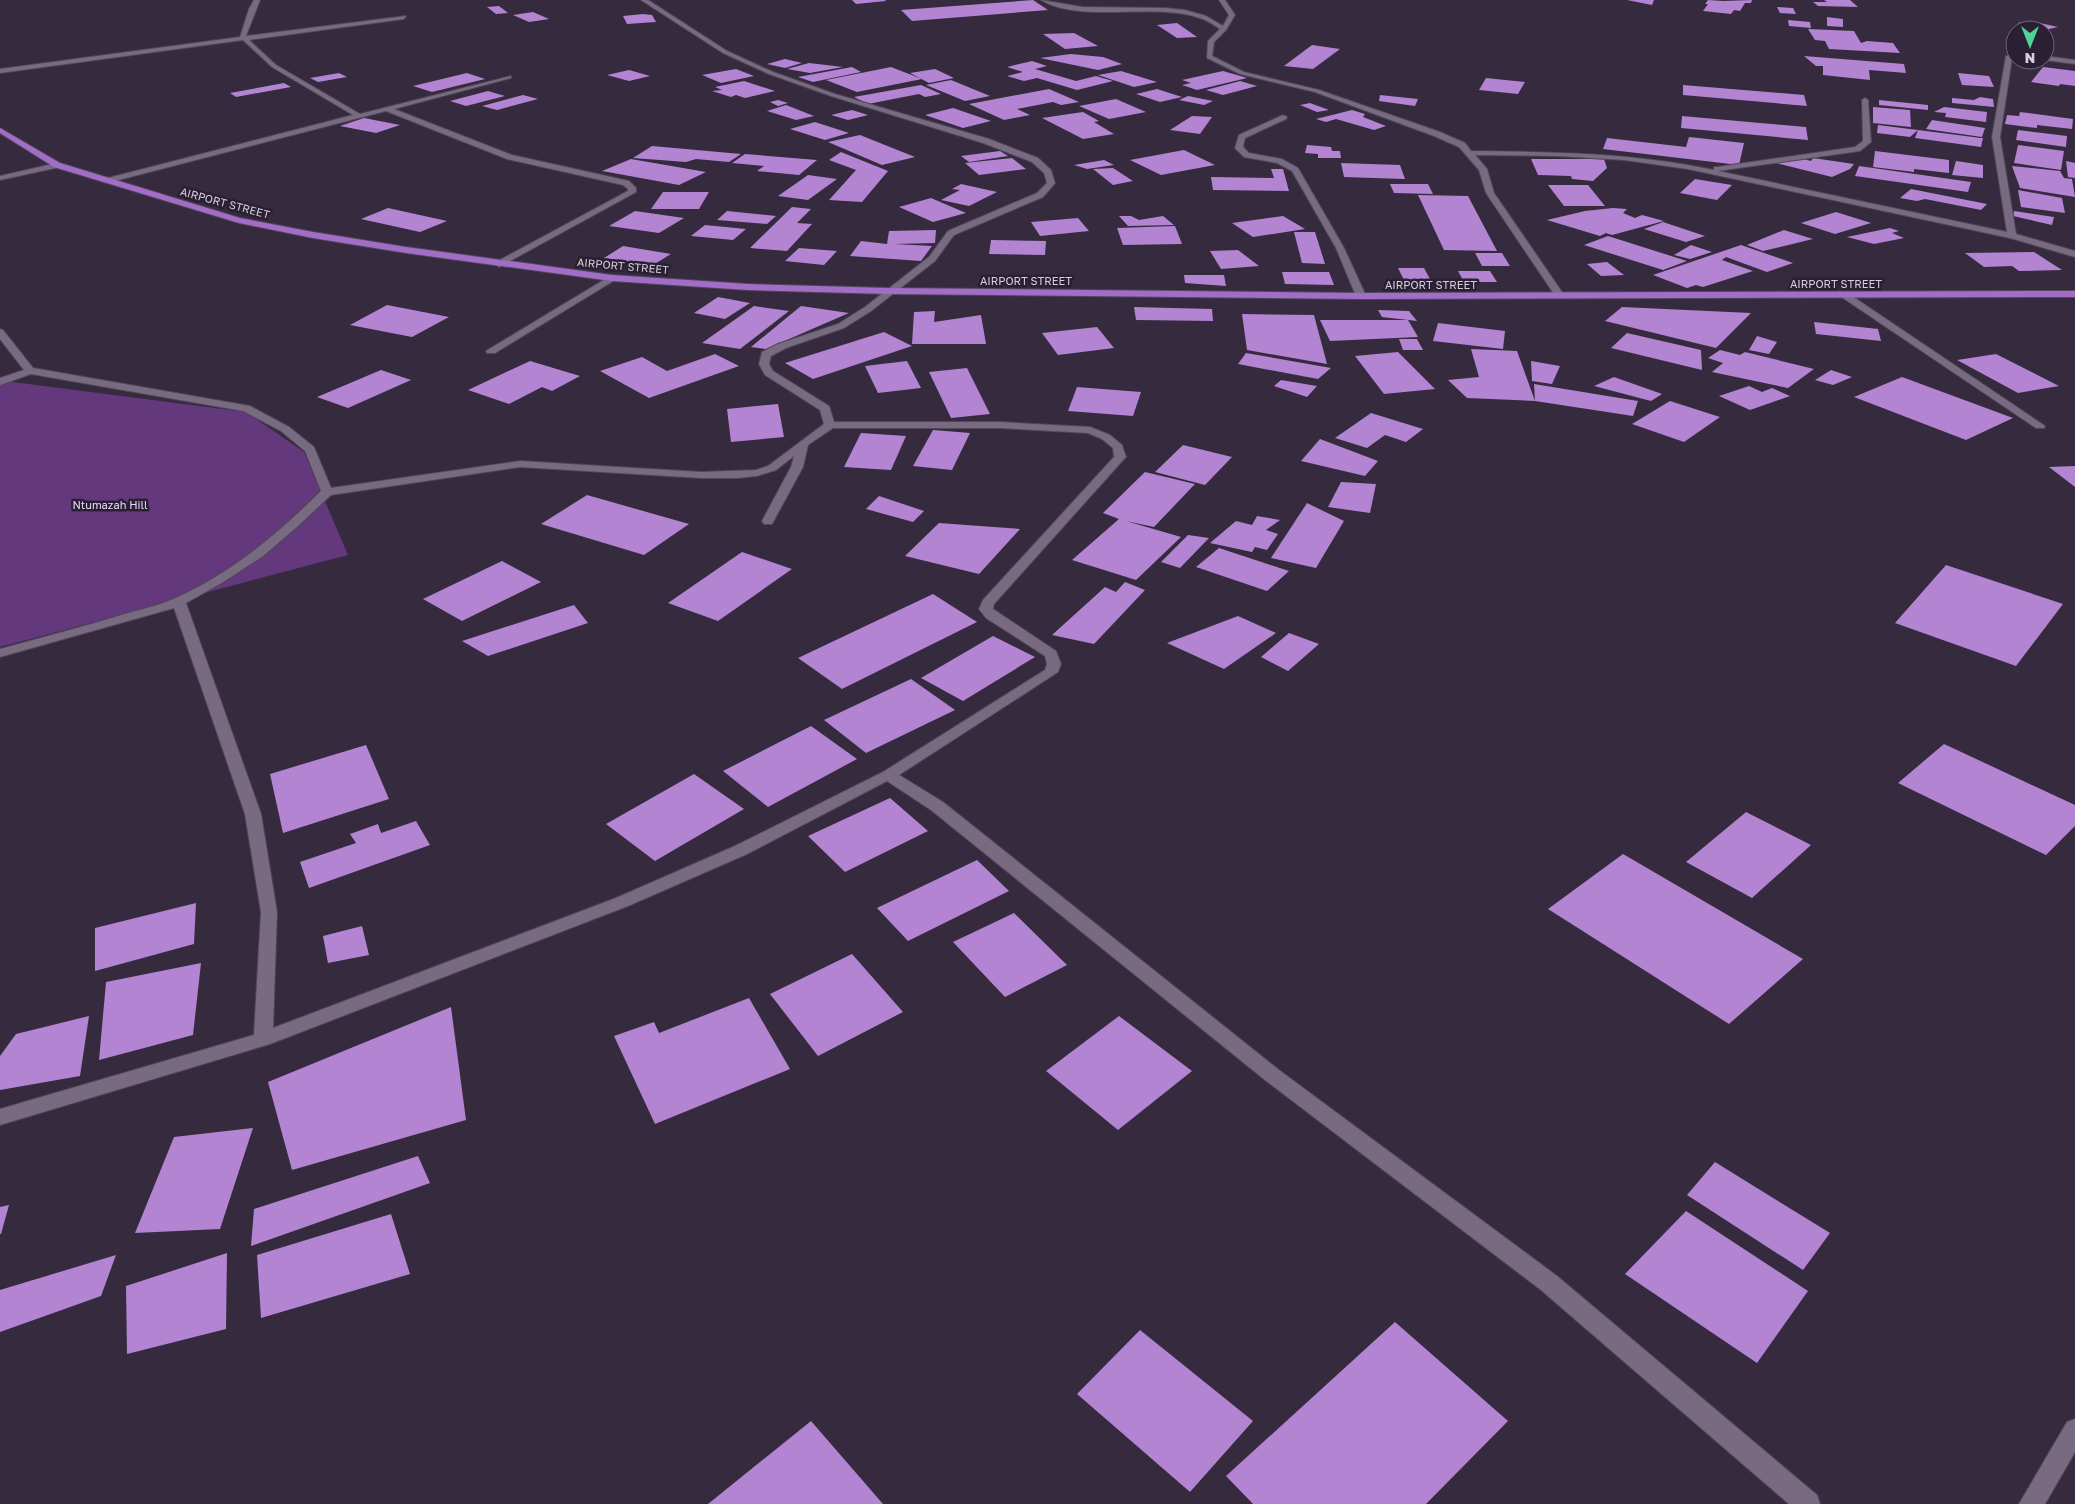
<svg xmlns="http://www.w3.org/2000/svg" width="2075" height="1504" viewBox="0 0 2075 1504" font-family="'Golos Text',sans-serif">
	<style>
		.green { fill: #63387d }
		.building { fill: #b384d2 }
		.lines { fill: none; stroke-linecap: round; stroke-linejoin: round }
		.minor-casing { stroke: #514758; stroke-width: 2 }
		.trunk-casing { stroke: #514758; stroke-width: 2 }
		.minor { fill: #776a81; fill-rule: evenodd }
		.trunk { fill: #a36cc6; fill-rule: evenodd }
		.labels { text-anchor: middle; stroke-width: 5; stroke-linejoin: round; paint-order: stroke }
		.far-street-label { font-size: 11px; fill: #d7cfdc; stroke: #2b2033 }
		.far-park-label { font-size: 11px; fill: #edd6ff; stroke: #2b2033 }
	</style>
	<rect width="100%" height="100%" fill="#352a3e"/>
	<path class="green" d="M5,381l241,31 58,40 44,103 -348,92v-264z"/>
	<g class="building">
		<path d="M852,0h33l1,1 -30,3z"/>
		<path d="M1033,0l15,10 -136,11 -11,-11z"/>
		<path d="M1627,0h27l-2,5z"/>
		<path d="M1708,0l15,1 29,-1 -1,3h-6l-5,8 -6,-1 -3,4 -28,-3 5,-7h-3z"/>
		<path d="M1824,0h26l8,7 -40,-1 -5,-4h14z"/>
		<path d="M499,6l9,7 -12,1 -9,-7z"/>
		<path d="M1777,7l16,1 3,6 -16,-1z"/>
		<path d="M533,12l16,7 -20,3 -16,-7z"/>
		<path d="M643,14l9,1 4,7 -29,2 -4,-8z"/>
		<path d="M1827,17l16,2v8l-16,-1z"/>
		<path d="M1788,20l22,2 1,6 -22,-2z"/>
		<path d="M2031,21l27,6 -13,3 -28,-7z"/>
		<path d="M1177,23l20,14 -20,1 -20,-13z"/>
		<path d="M1808,29l46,2 7,12 6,-2 26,2 7,10 -71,-4 -4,-8 -10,-1z"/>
		<path d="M1074,33l24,13 -33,3 -22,-15z"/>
		<path d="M1312,45l28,4 -27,20 -29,-3z"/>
		<path d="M1071,54l32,3 19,7 -24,6 -58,-12z"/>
		<path d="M1804,56l100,8 2,9 -37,-3 1,10 -47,-5v-9h-7z"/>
		<path d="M785,59l17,4 -17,5 -18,-4z"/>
		<path d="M1032,61l15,5 -12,3 41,12 20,-5 17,5 -36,9 -40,-12 -13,3 -17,-5 16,-4 -16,-5z"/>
		<path d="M809,63l34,4 -33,6 -23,-4z"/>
		<path d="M852,67l9,5 -48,10 -15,-5z"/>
		<path d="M891,67l31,12 -65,13 -31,-12z"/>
		<path d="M2043,67l32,4v15l-15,-2 -1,2 -28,-4z"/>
		<path d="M736,69l18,7 -33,7 -19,-8z"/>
		<path d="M935,69l19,9 -25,5 -19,-10z"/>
		<path d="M629,70l21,6 -21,5 -22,-6z"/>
		<path d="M1121,71l36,11 -23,5 -36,-12z"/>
		<path d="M1223,71l24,7 -50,12 -15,-5 9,-2 -9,-3z"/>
		<path d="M339,73l8,4 -29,5 -8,-4z"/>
		<path d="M467,73l18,6 -53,13 -19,-6z"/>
		<path d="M1958,73l31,3 5,11 -32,-2z"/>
		<path d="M1486,78l39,4 -7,12 -39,-4z"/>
		<path d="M951,80l39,16 -25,5 -39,-16z"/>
		<path d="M744,81l31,10 -30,7 -9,-3 -5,2 -19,-6 10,-1 -7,-3z"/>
		<path d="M1240,81l17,5 -34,9 -17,-5z"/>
		<path d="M284,83l7,4 -55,10 -6,-4z"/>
		<path d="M921,85l20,9 -16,3 -6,-3 -51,10 -14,-7z"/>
		<path d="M1683,85l121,10 3,11 -124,-11z"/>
		<path d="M1049,89l30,13 -18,3 -8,-3 -36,7 13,6 -26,5 -35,-16z"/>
		<path d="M1157,89l25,8 -22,5 -24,-8z"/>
		<path d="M488,91l17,5 -39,10 -16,-5z"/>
		<path d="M523,95l15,4 -41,11 -15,-4z"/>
		<path d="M1380,95l38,4 -3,7 -36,-5z"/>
		<path d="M1188,96l25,5 -9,4 -25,-5z"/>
		<path d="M1980,97l13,2 1,8 -42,-4v-5l22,2z"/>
		<path d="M1116,99l30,13 -37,7 -30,-13z"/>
		<path d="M778,100l10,3 -10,3 -8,-4z"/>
		<path d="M1879,100l49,5v5l-49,-5z"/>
		<path d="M1310,103l19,7 -12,2 -17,-7z"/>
		<path d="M786,105l28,11 -18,4 -29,-9z"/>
		<path d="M1873,107l37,3 1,17 -38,-4z"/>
		<path d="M1944,107l43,5 -1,10 -41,-5 1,-4 -12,-1z"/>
		<path d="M953,108l38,13 -28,7 -38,-13z"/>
		<path d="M852,110l16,5 -20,5 -17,-5z"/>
		<path d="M1352,110l13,4 -2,3 23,9 -12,4 -38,-11 -10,3 -10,-3z"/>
		<path d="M1083,112l16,9 -5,1 20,12 -31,5 -41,-21z"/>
		<path d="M2020,112l53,7 -1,10 -35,-4v3l-32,-4 2,-9 12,1z"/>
		<path d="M1192,116l20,1 -12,17 -30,-4z"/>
		<path d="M1682,116l124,11 2,13 -127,-12z"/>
		<path d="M364,118l36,7 -24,8 -36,-7z"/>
		<path d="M1932,120l53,8 -3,9 -56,-8z"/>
		<path d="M815,122l34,11 -24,7 -35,-11z"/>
		<path d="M1878,125l40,5 -8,7 -33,-4z"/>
		<path d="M1918,130l63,8h2l-2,9 -66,-9z"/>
		<path d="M2018,130l49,6 -1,11 -50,-7z"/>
		<path d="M860,135l55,22 -33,8 -54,-23z"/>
		<path d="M1689,137l55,6 -5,22 -136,-16 4,-11 79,9z"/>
		<path d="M1307,145l24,2 1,4h8l1,7h-23v-4l-13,-1z"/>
		<path d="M2018,145l46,6 -3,19 -47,-7z"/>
		<path d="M652,146l89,8 -12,8 -33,-3 -10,3 -53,-4z"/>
		<path d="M1184,150l31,15 -54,10 -31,-15z"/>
		<path d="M1000,151l8,5 -39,6 -8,-6z"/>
		<path d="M1875,151l74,9v13l-35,-4v3l-41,-5z"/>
		<path d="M841,152l47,19 -26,31 -33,-2 27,-30 -27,-10z"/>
		<path d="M745,154l72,6 -18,15 -42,-4 7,-5 -32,-3z"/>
		<path d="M1012,158l14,11 -47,6 -14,-12z"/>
		<path d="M1813,158l41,6 -4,5 -18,8 -56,-14 28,-4 7,2z"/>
		<path d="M631,159l75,13 -27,13 -77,-14z"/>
		<path d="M1531,159h73l3,9 -14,13 -21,-2 -1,-3 -33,-1z"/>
		<path d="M1104,160l10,5 -27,4 -13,-4z"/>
		<path d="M1956,161l27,4v13l-31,-3z"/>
		<path d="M2066,161l9,2v15l-7,-1z"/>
		<path d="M1341,163l59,2 5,14 -61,-2z"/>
		<path d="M1859,166l112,16 -3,10 -113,-16z"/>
		<path d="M2012,166l48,5 4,7 8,1 3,18 -55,-9z"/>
		<path d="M1113,168l20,13 -20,4 -20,-16z"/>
		<path d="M1271,169h12l6,22 -76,-1 -2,-13 63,1z"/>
		<path d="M808,175l29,4 -29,21 -30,-4z"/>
		<path d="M1695,179l37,6 -15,15 -37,-7z"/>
		<path d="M961,184l36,8 -28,14 -28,-6 19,-10 -8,-1z"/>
		<path d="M1390,184h38l5,10 -39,-1z"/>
		<path d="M1548,185h40l17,21h-41z"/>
		<path d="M1911,189l76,15 -6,6 -56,-11 -8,2 -17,-3z"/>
		<path d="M2018,190l44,8 3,15 -44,-6z"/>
		<path d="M663,192h46l-10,17h-48z"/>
		<path d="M1418,195l50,1 29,55 -53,-1z"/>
		<path d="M931,198l35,15 -33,9 -34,-15z"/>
		<path d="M792,207l19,2 -14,14 15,1 -25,27 -37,-3z"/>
		<path d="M388,208l59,13 -27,11 -59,-13z"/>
		<path d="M1613,208l14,1 -4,4 12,5 7,-3 22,6 -52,14 -6,-2 -6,3 -53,-16 38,-9z"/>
		<path d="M635,211l49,7 -25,15 -50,-7z"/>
		<path d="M727,211l49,5 -9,8 -50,-4z"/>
		<path d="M2014,211l40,6 -2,8 -39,-9z"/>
		<path d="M1836,212l35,11 -36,11 -34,-11z"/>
		<path d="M1119,216h12l8,4 24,-4 11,9 -46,1z"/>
		<path d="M1283,216l22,13 -52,8 -21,-14z"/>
		<path d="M1078,218l11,13 -49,5 -9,-14z"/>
		<path d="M1663,222l42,14 -19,6 -42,-13z"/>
		<path d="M705,225l41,4 -13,11 -42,-4z"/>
		<path d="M1175,226l7,18 -59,1 -6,-17z"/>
		<path d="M1890,228l9,3 -7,2 12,5 -30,6 -27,-7z"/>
		<path d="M936,230l-1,13 -41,1 38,2 -11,15 -71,-5 11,-15 26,3 2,-13z"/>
		<path d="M1784,230l29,9 -50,12 -16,-6z"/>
		<path d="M1294,232h21l10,32 -23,-1z"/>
		<path d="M1608,236l79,25 -24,9 -79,-25z"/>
		<path d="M991,240l55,1 -1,14 -56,-1z"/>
		<path d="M1691,245l21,7 -22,7 -16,-4z"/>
		<path d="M1741,245l52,18 -26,9 -41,-15 -4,3 31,11 -50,16 -7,-2 -9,3 -34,-13z"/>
		<path d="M623,246l48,8 -18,11 -49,-7z"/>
		<path d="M799,248l38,3 -13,14 -39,-4z"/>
		<path d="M1238,250l21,16 -38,3 -11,-18z"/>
		<path d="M2034,252l28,18 -43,1 -7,-5 -28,1 -19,-14z"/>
		<path d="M1475,253h27l8,13h-28z"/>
		<path d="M1607,262l17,13 -23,1 -14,-12z"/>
		<path d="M1398,268h26l6,11 -26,1z"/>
		<path d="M1458,271h32l7,11h-33z"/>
		<path d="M1282,272h47l5,13 -49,-1z"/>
		<path d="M1184,275h40l2,11 -41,-3z"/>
		<path d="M718,297l32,6 -25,16 -31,-6z"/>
		<path d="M387,305l62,12 -37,20 -62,-12z"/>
		<path d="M754,306l35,5 -49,38 -38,-6z"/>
		<path d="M801,306l48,7 -83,36 -15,-2z"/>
		<path d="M1134,307l78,2 1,12 -77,-1z"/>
		<path d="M1622,307l129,6 -35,35 -111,-27z"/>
		<path d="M1378,310l31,1 8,10 -35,-4z"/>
		<path d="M935,311l-1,11 47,-7 5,29h-74l2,-32z"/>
		<path d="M1242,314l72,1 13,49 -80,-14z"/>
		<path d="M1320,320h88l10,17 -88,4z"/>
		<path d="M1814,322l64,7 3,12 -65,-7z"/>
		<path d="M1438,323l67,8 -2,18 -70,-8z"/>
		<path d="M1097,327l17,21 -56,7 -16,-22z"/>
		<path d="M884,332l28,14 -99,33 -28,-16z"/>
		<path d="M1627,333l74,17 1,20 -91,-22z"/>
		<path d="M1757,336l20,6 -8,12 -20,-4z"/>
		<path d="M1399,339h18l6,11h-20z"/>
		<path d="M1471,349l46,2 18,50 -1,-17 104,17 -5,15 -98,-15 -68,-3 -19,-18 31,-3z"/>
		<path d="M1720,350l20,5 5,-3 69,17 -26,19 -76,-16 11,-9 -15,-5z"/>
		<path d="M1398,352l37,37 -51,5 -29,-38z"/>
		<path d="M1246,353l85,15 -13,11 -80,-15z"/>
		<path d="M715,354l24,12 -90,32 -49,-27 42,-14 25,14z"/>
		<path d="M1996,354l63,32 -41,7 -61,-33z"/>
		<path d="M530,361l50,15 -28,15 -10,-4 -33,17 -41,-14z"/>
		<path d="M907,361l14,27 -43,5 -13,-27z"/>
		<path d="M1531,361l29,5 -8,18 -20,-3z"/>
		<path d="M967,368l23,46 -39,4 -22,-46z"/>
		<path d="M381,370l30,10 -63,28 -31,-11z"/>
		<path d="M1831,370l21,7 -19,8 -18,-5z"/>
		<path d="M1614,377l48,17 -11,7 -57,-15z"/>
		<path d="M1902,377l111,41 -47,22 -112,-43z"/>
		<path d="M1281,380l36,6 -10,11 -33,-11z"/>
		<path d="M1749,386l13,6 10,-4 18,8 -40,14 -31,-14z"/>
		<path d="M1077,387l64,5 -8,24 -65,-5z"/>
		<path d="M1670,401l50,16 -36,25 -52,-18z"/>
		<path d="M778,404l6,33 -53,5 -4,-33z"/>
		<path d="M1371,413l52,16 -17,13 -21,-7 -18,13 -32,-10z"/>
		<path d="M933,430l37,3 -18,37 -39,-4z"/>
		<path d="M861,433l45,3 -15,34 -47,-3z"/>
		<path d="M1320,439l58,22 -13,15 -64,-15z"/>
		<path d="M1183,445l49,12 -27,28 -50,-13z"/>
		<path d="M2075,466v21l-26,-20z"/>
		<path d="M1145,472l50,12 -41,43 -28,-6 55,16 -45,43 -64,-20 47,-41 -16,-6z"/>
		<path d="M1341,482l35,2 -6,29 -42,-6z"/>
		<path d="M587,495l102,29 -45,31 -103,-31z"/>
		<path d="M879,496l45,15 -11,11 -47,-13z"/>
		<path d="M1307,503l37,18 -28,47 -45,-10z"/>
		<path d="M1257,516l23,4 -14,10 12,4 -11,16 -12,-3 -3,5 -42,-9 26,-22 16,4z"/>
		<path d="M939,523l81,6 -41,45 -74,-18z"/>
		<path d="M1188,535l21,3 -29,30 -19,-6z"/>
		<path d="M1219,548l70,23 -22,20 -71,-24z"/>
		<path d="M742,552l50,17 -74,52 -50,-18z"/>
		<path d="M502,561l39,21 -79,39 -39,-22z"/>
		<path d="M1946,565l117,39 -47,62 -121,-43z"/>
		<path d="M1125,582l20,8 -51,54 -42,-9 53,-48 11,5z"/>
		<path d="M933,594l44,28 -135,67 -44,-31z"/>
		<path d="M574,605l14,18 -100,33 -26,-15z"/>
		<path d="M1238,616l38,17 -52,36 -57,-26z"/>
		<path d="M1289,633l30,11 -31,27 -27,-14z"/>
		<path d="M993,636l42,21 -72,44 -42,-23z"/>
		<path d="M911,679l44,31 -89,43 -42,-33z"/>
		<path d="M811,726l46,33 -89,48 -45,-36z"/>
		<path d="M1944,744l131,61v21l-29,29 -148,-72z"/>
		<path d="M366,745l23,54 -106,34 -13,-59z"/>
		<path d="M694,774l50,35 -89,52 -49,-37z"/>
		<path d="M890,798l38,33 -83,41 -37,-36z"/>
		<path d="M1746,812l65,33 -59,53 -66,-36z"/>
		<path d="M416,821l14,24 -121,43 -9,-26 56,-19 -6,-9 28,-10 3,9z"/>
		<path d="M1623,854l180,105 -74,65 -181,-115z"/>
		<path d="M977,860l32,31 -101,50 -31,-33z"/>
		<path d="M196,903l-2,41 -99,27v-43z"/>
		<path d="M1014,913l53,52 -62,32 -52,-55z"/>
		<path d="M362,926l7,29 -41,8 -5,-27z"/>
		<path d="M852,954l51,58 -85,44 -48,-62z"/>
		<path d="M201,963l-8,72 -94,25 7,-78z"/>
		<path d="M749,998l41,71 -135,55 -41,-88 40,-14 5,11z"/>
		<path d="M451,1007l15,113 -174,50 -24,-88z"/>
		<path d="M89,1016l-9,60 -80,14v-34l16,-22z"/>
		<path d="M1119,1016l73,55 -74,59 -72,-59z"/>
		<path d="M253,1128l-33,101 -85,4 39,-96z"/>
		<path d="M418,1156l12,27 -179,63 3,-37z"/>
		<path d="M1715,1162l115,71 -27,37 -116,-75z"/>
		<path d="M9,1205l-8,29h-1v-27z"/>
		<path d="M1686,1211l122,80 -51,72 -132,-89z"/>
		<path d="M391,1214l19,60 -149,44 -4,-63z"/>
		<path d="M227,1253l-1,76 -99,25 -1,-68z"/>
		<path d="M116,1255l-15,41 -101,36v-42z"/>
		<path d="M1395,1322l113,99 -82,83h-173l-27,-28z"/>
		<path d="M1140,1330l113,91 -63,71 -113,-98z"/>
		<path d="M811,1421l72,83h-175z"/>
	</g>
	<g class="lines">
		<g class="minor-casing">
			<g id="minor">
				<path d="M254,0h6l-14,36 160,-20 -2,3 -155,21 27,25 84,49 151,-38v2l-117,31 118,46 117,26 7,7v4l-137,75 -4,-3 1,-2 132,-71v-2l-5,-4 -116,-26 -121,-48 -279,72 -4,-2 1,-2 249,-64 -81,-48 -29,-27 -243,33v-4l240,-32 9,-28z"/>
				<path d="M641,0h7l79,51 46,21 62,22 154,45 49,19 13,12 4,13 -12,14 -89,38 -19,26 -64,50 -27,17 -58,20 -15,8 -2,8 4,7 56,35 5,16h166l90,5 20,8 12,10 4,12 -2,2 -130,145 -1,5 63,42 5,13 -3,8 -159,103 44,27 336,268 278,206 260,219 3,9h-31l-248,-214 -276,-210 -334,-270 -44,-29 -140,73 -119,52 -358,138 -270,81v-16l254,-74 7,-123 -16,-98 -71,-206 -174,49v-8c43,-12 86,-23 128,-36 14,-4 29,-7 43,-13 57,-24 107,-66 150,-109l-16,-40 -24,-20 -38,-20 -212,-37 -31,11v-7l24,-8 -24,-31v-10l3,1 30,38 217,38 39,21 25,20 17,41 189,-27 181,11 55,-2 12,-4 56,-42 -4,-14 -55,-35 -6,-11 3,-12 16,-8 60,-20 27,-17 64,-50 19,-26 89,-38 10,-10 -3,-10 -12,-11 -49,-19 -152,-47 -62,-22 -46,-21zM833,428h167l88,5 14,6 11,9 1,9 -131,143 -4,9 7,9 59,38 2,8 -2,6 -162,102 -148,74 -119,52 -343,130 4,-116 -16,-98 -75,-211 39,-22 38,-25 35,-30 33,-31 189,-28 181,11h37l19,-2 19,-6 18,-14 -3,11 -29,54 2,3h8l31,-57 5,-22z"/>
				<path d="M1041,0l42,7 82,1 20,2 21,6 17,10 6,-11 -10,-15h6l10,15 -9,15 -12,12 -2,14 32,16 75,18 121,42 25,11 6,8c82,1 163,2 243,19v-3h3l138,-20 8,-6 -1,-41 3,-2 3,2 3,42 -11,9 -142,20 289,61 -15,-95 14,-81 9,-2v4h-3l-12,79 16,97 59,17v6l-65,-19 -322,-69 -64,-9 -67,-4 -82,-1 12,14 7,24 70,102 -5,3 -3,-1 -70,-104 -7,-23 -20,-23 -25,-11 -119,-44 -75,-18 -33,-16 1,-17 12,-12c-6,-4 -13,-9 -20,-11 -46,-16 -120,6 -159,-18z"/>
				<path d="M2045,56l30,4v4l-30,-4z"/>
				<path d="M1283,115l4,2 -1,2 -41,19 -2,9 6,6 33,6 16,9 46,80 22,48 -2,2h-6l-2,-2 -20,-48 -44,-77 -15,-8 -33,-6 -9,-9 4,-13z"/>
				<path d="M57,163l4,2 -1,2 -60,13v-4z"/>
				<path d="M612,275l5,3 -2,2 -120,73h-8l-1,-2z"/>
				<path d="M1846,293l3,1 196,132 -1,2h-8l-193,-130 -2,-2z"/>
				<path d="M2075,1419v33l-30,52h-26l48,-82z"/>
			</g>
		</g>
		<g class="trunk-casing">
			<path id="trunk" d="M0,128l60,35 180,55 73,14 93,15 206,28 136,9 141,4 472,5 714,-2v6l-714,2 -472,-5 -141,-4 -136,-9 -206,-28 -93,-15 -74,-15 -185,-56 -54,-34z"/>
		</g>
		<use href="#minor" class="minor"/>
		<use href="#trunk" class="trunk"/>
	</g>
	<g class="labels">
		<g class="far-street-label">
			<text transform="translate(225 203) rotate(15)" y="4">AIRPORT STREET</text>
			<text transform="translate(623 266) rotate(5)" y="4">AIRPORT STREET</text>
			<text x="1026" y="285">AIRPORT STREET</text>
			<text x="1836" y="288">AIRPORT STREET</text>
			<text x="1431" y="289">AIRPORT STREET</text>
		</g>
		<g class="far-park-label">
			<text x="110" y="509">Ntumazah Hill</text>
		</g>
	</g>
	<g transform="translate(2030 45) rotate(180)"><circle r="24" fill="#2b2033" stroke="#706677"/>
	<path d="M0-4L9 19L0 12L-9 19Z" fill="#4fd399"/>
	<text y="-8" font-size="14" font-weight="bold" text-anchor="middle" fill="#d7cfdc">N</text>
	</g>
</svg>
